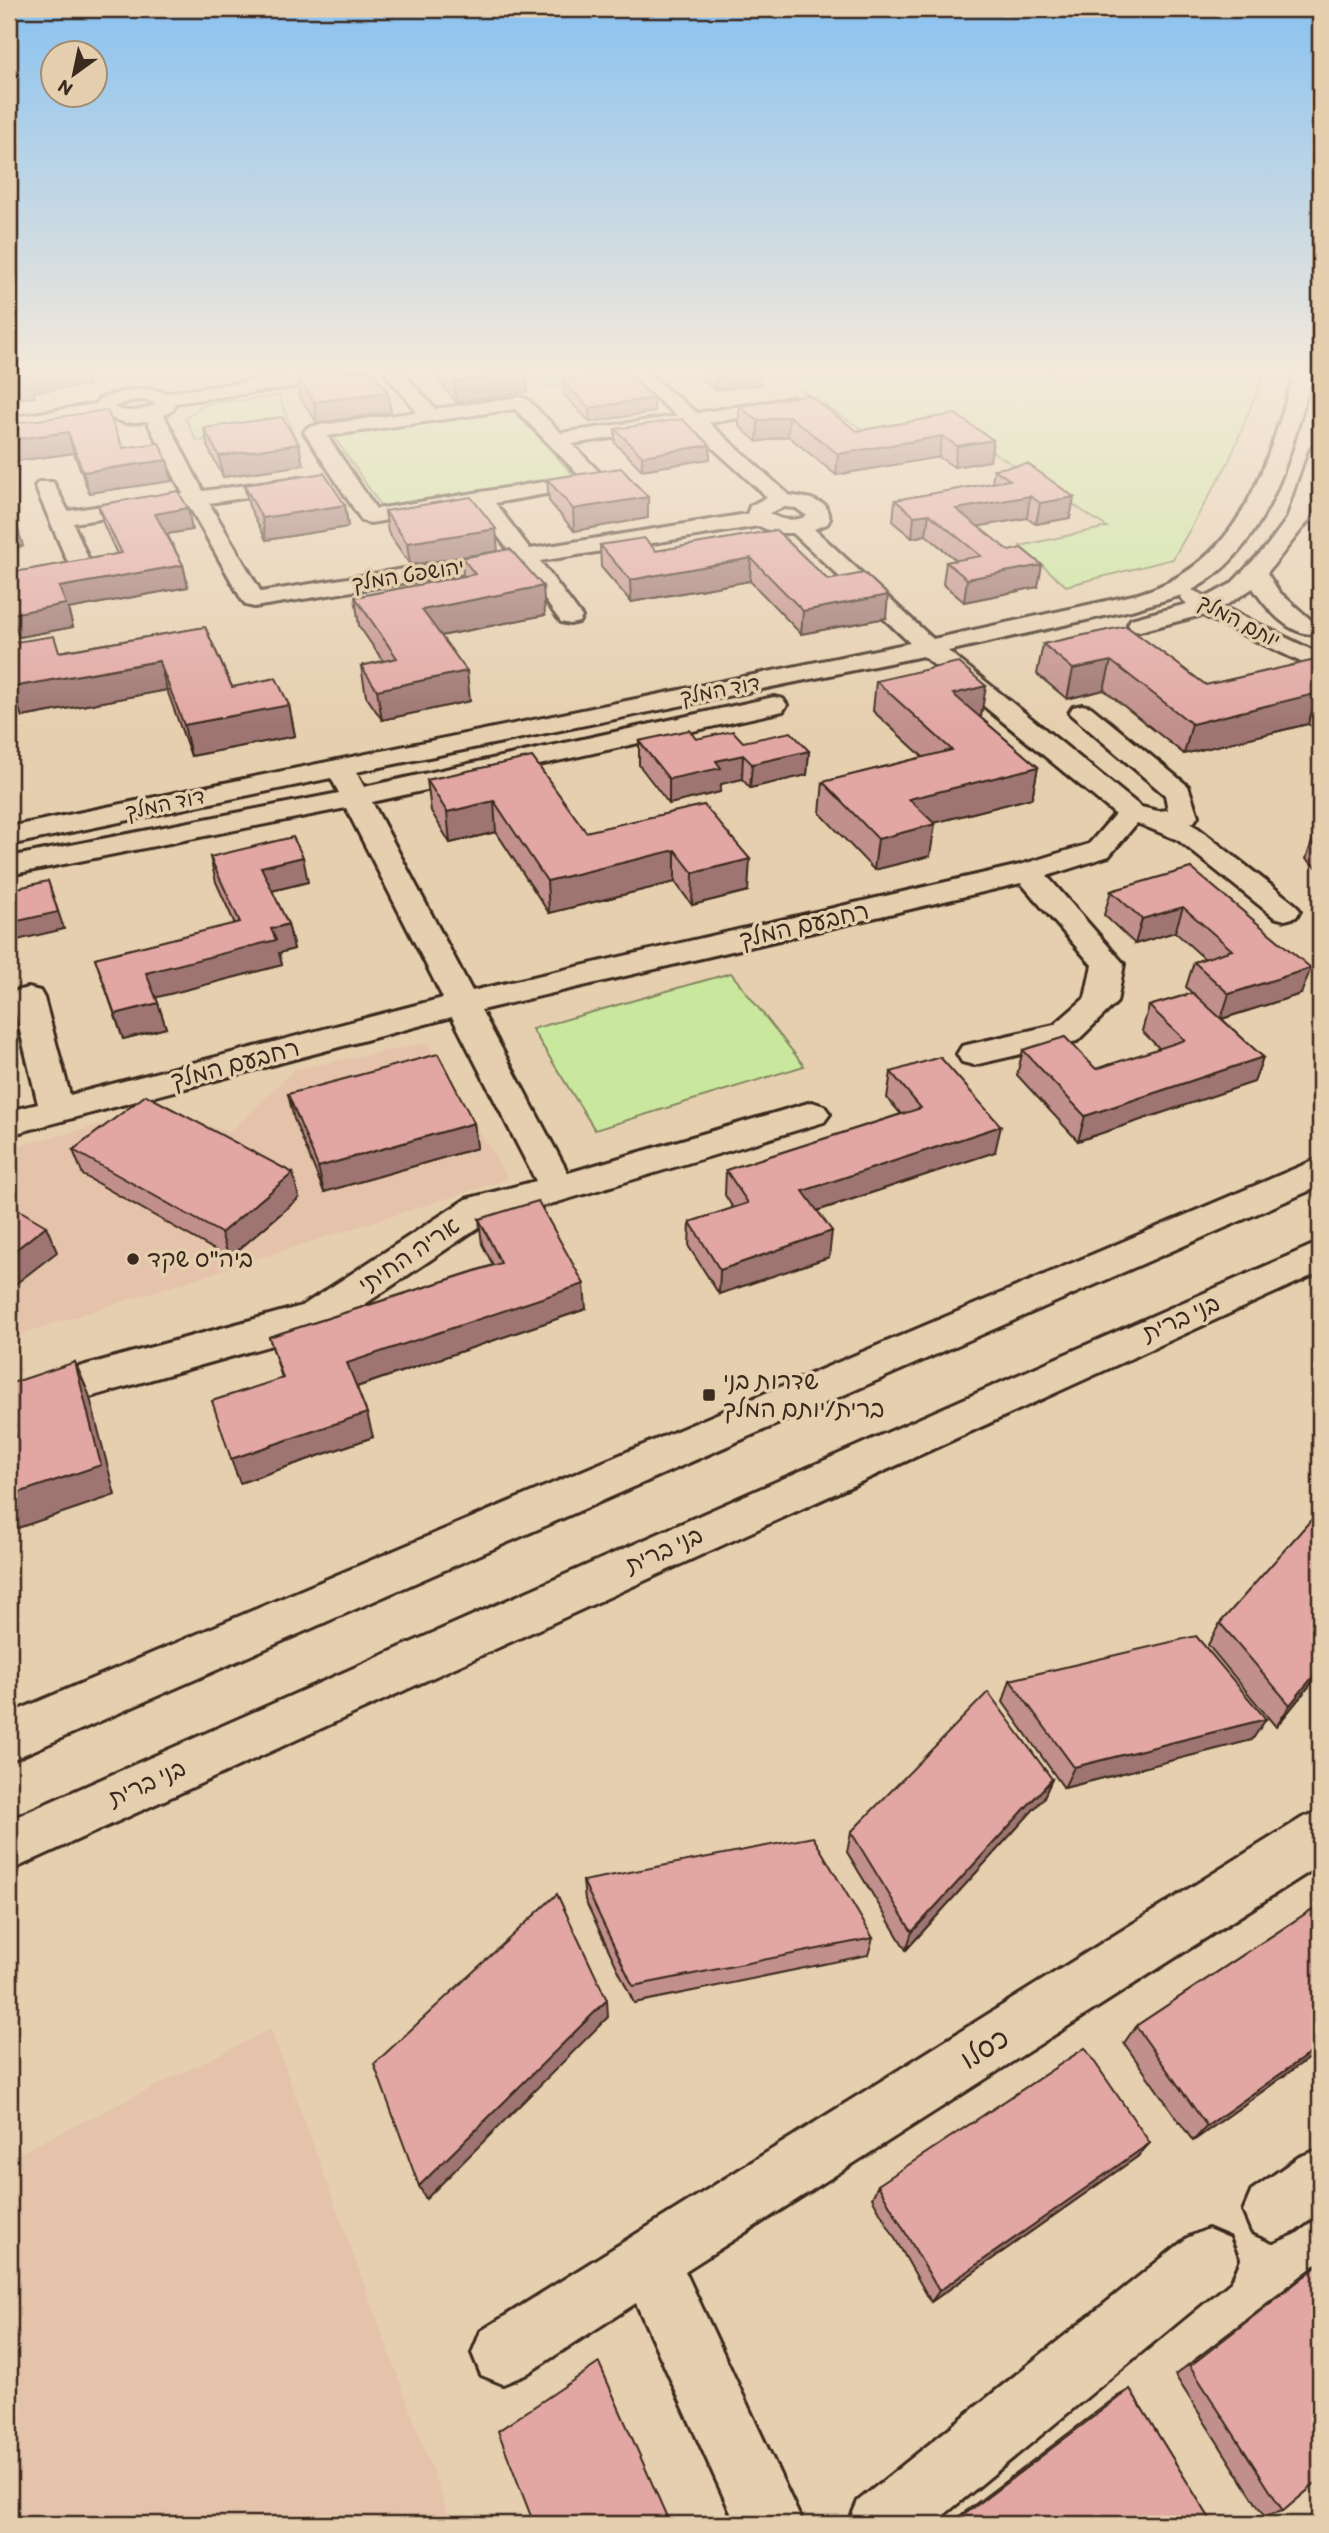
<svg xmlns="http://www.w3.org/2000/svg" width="1329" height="2533" viewBox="0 0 1329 2533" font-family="Itim,'Playpen Sans Hebrew',sans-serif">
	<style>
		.built { fill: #e5c3ab }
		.green { fill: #cae79e; stroke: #82885e; stroke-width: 2 }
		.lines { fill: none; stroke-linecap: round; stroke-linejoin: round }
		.minor-casing { stroke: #3b2a1e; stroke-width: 6 }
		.major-casing { stroke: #3b2a1e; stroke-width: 6 }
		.minor { fill: #e6cfaf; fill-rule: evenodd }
		.major { fill: #e6cfaf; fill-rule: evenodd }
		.wall { fill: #c2908c; stroke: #3b2a1e; stroke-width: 2 }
		.shaded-wall { fill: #9e7572; stroke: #3b2a1e; stroke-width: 2 }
		.building { fill: #e2a7a3; stroke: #3b2a1e; stroke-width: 2 }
		.poi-dot { fill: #3b2a1e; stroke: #e6cfaf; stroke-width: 2.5 }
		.labels { text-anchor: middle; stroke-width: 7; stroke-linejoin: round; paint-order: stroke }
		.far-street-label { font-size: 21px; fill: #3b2a1e; stroke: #e6cfaf }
		.street-label { font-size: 24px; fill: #3b2a1e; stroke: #e6cfaf }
		.poi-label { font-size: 24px; fill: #3b2a1e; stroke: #e6cfaf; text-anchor: start }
		.near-street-label { font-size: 28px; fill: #3b2a1e; stroke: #e6cfaf }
	</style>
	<rect width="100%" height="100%" fill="#e6cfaf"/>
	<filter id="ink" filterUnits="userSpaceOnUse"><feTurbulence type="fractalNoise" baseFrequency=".0143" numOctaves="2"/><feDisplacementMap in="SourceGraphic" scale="14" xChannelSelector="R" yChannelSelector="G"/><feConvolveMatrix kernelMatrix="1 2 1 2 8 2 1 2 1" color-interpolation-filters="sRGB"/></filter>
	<g filter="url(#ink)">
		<g class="built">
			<path d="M428,1043l80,136 -499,159v-190l152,-38 69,22 65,-63z"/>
			<path d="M271,2029l181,495h-443v-366z"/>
		</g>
		<g class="green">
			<path d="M532,372h128l-112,15z"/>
			<path d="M772,372h493l-36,89 -56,98 -107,27 -46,-40 87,-19 -144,-95 -90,4z"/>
			<path d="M279,396l12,32 -94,13 -12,-23 21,-14z"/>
			<path d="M513,409l63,69 -193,31 -50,-74z"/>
			<path d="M731,973l73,93 -209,64 -63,-101z"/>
		</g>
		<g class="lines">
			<g class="minor-casing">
				<g id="minor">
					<path d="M316,372h52l-9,6 -184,25 -2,7 -9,5 39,76 94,-13 7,2 4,4 -4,4 -7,2 -88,13 52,89 249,-40 -35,-46 -105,17 -8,-2 -58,-89 3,-4 7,-2 103,-14 -33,-40h19l32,37 85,-12 7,2 34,34 116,-17 -52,-44h21l51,41 95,-15 7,2 3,4 -3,4 -90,15 80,72 22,4 14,6 5,14 -3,5 -13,5 119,110 205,-45c105,-31 128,-128 157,-222h18c-22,78 -43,176 -121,218l15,7 24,-13 36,-38 20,-27 23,-68 3,-4 7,-2v38l-11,37 -42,53 12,19 41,36 -3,5c-25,6 -52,-26 -64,-45l-30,19 97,47v17l-118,-56 -62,16 -9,-2 -3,-5 3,-5 56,-15 -7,-7 2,-2 -51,15 -183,41 193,156 17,4 10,-1 -3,-15 -96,-82 4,-6 9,-2 9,2 97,79 10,30 -4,6 -5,1 9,5 98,77 4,6 -4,6 -11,3 -11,-3 -96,-77 -41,-17 -28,33 -62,20 77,88 -7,38 -40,39 -103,24 -12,-3 -5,-8 5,-8 92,-21 31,-27 7,-33 -71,-82 -540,127 87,163 244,-71 12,4 6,8 -6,8 -266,80 -67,17 -163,110 -319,91v-34l293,-80 164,-107 70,-18 -84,-164 -443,118v-24l29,-7 -26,-106 4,-7 12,-3 12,3 4,7 26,97 373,-97 -97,-190 -337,67v-18l330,-64 -8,-15 -322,67v-18l901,-184 -117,-110h-18l-16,-7 -219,35 42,56 -3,5 -9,2 -9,-2 -42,-58 -265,43 -8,-2 -4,-5 -53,-94 -116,17 15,35 -3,5h-16l-3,-5 -31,-72 4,-4h14l15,29 115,-17 -36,-73 -21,2 -25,-8 -92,15v-12l87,-14 3,-5c24,-8 43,-14 67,-6zM148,400l8,4c-13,7 -28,10 -42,3l17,-6zM515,409l65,67 -204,33 -49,-73zM689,426l78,71 -17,9 -3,8 -217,35 -35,-46 108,-19 4,-4 -4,-4 -31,-32zM784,507l12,1 11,8c-14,6 -25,5 -38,-3zM923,656l192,158 -26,30 -69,21 -548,126 -100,-189 402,-89 9,-2 4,-6 -4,-6 -9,-2 -410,90 -8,-15z"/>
					<path d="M1320,1811v54l-635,406 118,253h-67l-100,-221 -111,72 -22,9 -22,-9 -9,-22 9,-22 821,-513z"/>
					<path d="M1320,2149v64l-26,19 -21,9 -21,-9 -9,-21 9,-21 47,-33z"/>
					<path d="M1208,2229l21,9 9,21 -9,21 -296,244h-85l10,-23 329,-263z"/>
				</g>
			</g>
			<g class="major-casing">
				<g id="major">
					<path d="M1320,1158v28l-1311,575v-47z"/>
					<path d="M1320,1242v30l-1311,599v-51z"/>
				</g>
			</g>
			<use href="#minor" class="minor"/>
			<use href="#major" class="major"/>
		</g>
		<g class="wall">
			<path d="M435,372h92l1,19 -72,11 -21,-25z"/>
			<path d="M696,372h64v12l-45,6 -19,-16z"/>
			<path d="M297,377l91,15 3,20 -74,11 -17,-26z"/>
			<path d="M563,381l91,17v14l-64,10 -26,-27z"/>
			<path d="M739,406l118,25 98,-17 38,26 -3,21 -36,6 -15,-10 -103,18 -48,-39 -31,6 -18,-16z"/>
			<path d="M9,424l114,24 44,12 5,21 -83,12 -15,-40 -65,9z"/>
			<path d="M204,428l99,37 -80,12 -15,-29z"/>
			<path d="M615,429l95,16v14l-68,11 -27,-27z"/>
			<path d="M994,469l80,28 -4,21 -34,6 -9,-6 -49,8 60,61 -74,15 -21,-18 3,-22 10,-2 -30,-25 -14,3 -19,-16 2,-22 97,-17z"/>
			<path d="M547,479l101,18v21l-74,13 -25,-30z"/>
			<path d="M244,485l101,20 3,22 -82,13 -17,-34z"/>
			<path d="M98,505l94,25 -25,4 16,31 5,22 -120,22 5,18 -54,10 -10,-27v-37l108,-19 -13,-28z"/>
			<path d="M385,511l113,40 -88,14 -22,-33z"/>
			<path d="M776,530l52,50 58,38 -85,16 -51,-53 -119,21 -30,-35 -1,-22 56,6z"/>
			<path d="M462,558l83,57 -104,21 29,65 -88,19 -16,-24 -5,-30 22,-5 -24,-35 -4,-29 108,-21z"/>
			<path d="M1126,626l80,59 114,-26v73l-12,-8 -124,30 -80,-64 -37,9 -30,-25 6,-30z"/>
			<path d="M205,627l27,60 57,18 6,31 -104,20 -24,-66 -145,27 -10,-30 47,-35z"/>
			<path d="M876,681l105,35 -1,1 58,50 -6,31 -98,25 -4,33 -56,14 -54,-57 3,-31 100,-25 -50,-46z"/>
			<path d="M696,739l47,3 66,9 -2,24 -57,13 -8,-9 -21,5 -1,8 -51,12 -30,-39v-24z"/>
			<path d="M532,757l54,75 118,-27 44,86 -56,14 -17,-23 -126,31 -53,-81 -46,11 -19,-32 -4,-31z"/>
			<path d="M1320,826v44l-14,-11 11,-32z"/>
			<path d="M210,857l98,25 -36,9 16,33 6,25 -15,4 3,12 -126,32 10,31 -43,11 -28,-81 140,-34 -19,-42z"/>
			<path d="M1191,868l110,126 -79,25 41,38 -9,25 -176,59 -61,-66 6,-25 73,19 64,-20 -18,-18 7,-25 43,-13 -6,-6 8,-25 11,-3 -30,-27 -40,12 -31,-29 7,-24z"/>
			<path d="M891,1072l104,80 -178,59 12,46 -110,37 -30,-47 1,-25 43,-14 -8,-13 1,-25 175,-56 -14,-16z"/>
			<path d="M288,1094l186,29 3,25 -153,44 -30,-73z"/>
			<path d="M73,1150l226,48 -70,60 -146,-83z"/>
			<path d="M479,1219l107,90 -229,78 16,50 -133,46 -9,-24 51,-81 -13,-41 224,-72 -11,-21z"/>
			<path d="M1320,1510v163l-44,54 -68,-82 12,-22z"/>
			<path d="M1010,1680l256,39 -14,21 -188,48 -61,-86z"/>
			<path d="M1052,1779l-9,20 -137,151 -59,-98 4,-20z"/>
			<path d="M583,1881l290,57 -5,17 -234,48 -49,-103z"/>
			<path d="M1320,1904v146l-127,91 -69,-98 12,-17z"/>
			<path d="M1137,2157l-206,145 -59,-104 6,-13z"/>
			<path d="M1320,2262v218l-37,31 -19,5 -89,-141z"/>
			<path d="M1130,2389l83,135h-264l167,-127z"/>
		</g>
		<g class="shaded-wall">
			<path d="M28,372h58l3,13 -55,7 1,5 -26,3v-21z"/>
			<path d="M521,372h6l1,19 -72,11 -2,-20z"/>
			<path d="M744,372h16v12l-45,6v-13z"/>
			<path d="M388,392l3,20 -74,11 -3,-21z"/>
			<path d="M654,398v14l-64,10 -1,-14z"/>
			<path d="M789,416l-1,20 -31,6 1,-21z"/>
			<path d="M68,432l6,21 -65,9v-22z"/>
			<path d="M942,436l-3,21 -103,18 2,-21z"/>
			<path d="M993,440l-3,21 -36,6 3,-21z"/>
			<path d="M299,444l4,21 -80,12 -4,-21z"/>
			<path d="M710,445v14l-68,11v-14z"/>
			<path d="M167,460l5,21 -83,12 -6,-21z"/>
			<path d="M1030,496l-3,22 -74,13 3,-22z"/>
			<path d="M648,497v21l-74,13 -1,-22z"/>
			<path d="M1074,497l-4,21 -34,6 4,-21z"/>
			<path d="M11,505l12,41 -14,3v-16z"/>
			<path d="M345,505l3,22 -82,13 -4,-22z"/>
			<path d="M188,508l4,22 -32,5 -5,-21z"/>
			<path d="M929,514l-3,21 -14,3 2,-22z"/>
			<path d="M496,529l2,22 -88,14 -3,-22z"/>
			<path d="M751,558l-1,23 -119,21 -1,-22z"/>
			<path d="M183,565l5,22 -120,22 5,18 -54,10 -8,-23 48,-27z"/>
			<path d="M1042,565l-4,22 -74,15 3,-23z"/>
			<path d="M543,586l2,29 -120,24 -3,-29z"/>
			<path d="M888,595l-2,23 -85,16 2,-23z"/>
			<path d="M159,661l8,29 -145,27 -10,-30z"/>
			<path d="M1111,661l-7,29 -37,9 6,-30z"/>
			<path d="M467,671l3,30 -88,19 -5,-30z"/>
			<path d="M986,686l-5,30 -32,8 4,-30z"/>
			<path d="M1318,693l-10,31 -124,30 8,-30z"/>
			<path d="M289,705l6,31 -104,20 -7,-31z"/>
			<path d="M809,751l-2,24 -57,13 2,-24z"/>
			<path d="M743,755l-1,24 -21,5 -1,8 -51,12v-25l47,-18z"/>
			<path d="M1038,767l-6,31 -127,32 4,-31z"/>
			<path d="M494,801l2,31 -46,11 -3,-31z"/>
			<path d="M935,824l-5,32 -56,14 4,-31z"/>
			<path d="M675,850v32l-126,31 -2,-32z"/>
			<path d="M303,857l5,25 -41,10 -6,-25z"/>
			<path d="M750,859l-2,32 -56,14 1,-32z"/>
			<path d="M48,881l16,48 -55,13v-19z"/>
			<path d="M1183,907l-8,25 -40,12 7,-25z"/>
			<path d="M288,924l6,25 -15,4 3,12 -128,33 -8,-25 125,-44z"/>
			<path d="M1311,968l-10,26 -80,25 8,-25z"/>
			<path d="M158,1003l8,25 -43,11 -8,-25z"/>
			<path d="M1263,1057l-9,25 -176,59 7,-25z"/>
			<path d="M474,1123l3,25 -153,44 -6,-25z"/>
			<path d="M1001,1126l-6,26 -194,64 2,-25z"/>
			<path d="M293,1173l6,25 -70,60 -8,-25z"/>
			<path d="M46,1226l11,26 -48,37v-34z"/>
			<path d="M832,1231l-3,26 -110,37 1,-24z"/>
			<path d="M584,1284l2,25 -233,79 -6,-25z"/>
			<path d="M75,1362l14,32 26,101 -106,36v-35z"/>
			<path d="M367,1413l6,24 -133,46 -9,-24z"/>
			<path d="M1320,1668v5l-44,54 14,-22z"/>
			<path d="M1266,1719l-14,21 -188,48 10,-21z"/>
			<path d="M1052,1779l-9,20 -137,151 6,-18z"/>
			<path d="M607,2000l1,17 -182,182 -7,-13z"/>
			<path d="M1320,2046v4l-127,91 14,-15z"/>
			<path d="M1150,2143l-13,14 -206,145 8,-11z"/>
		</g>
		<g class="building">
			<path d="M9,372h19l2,5 -21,2z"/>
			<path d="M328,372h45l15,20 -74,10 -17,-25z"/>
			<path d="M447,372h74l-67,10z"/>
			<path d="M626,372l28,26 -65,10 -26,-27z"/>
			<path d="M710,372h34l-29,5z"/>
			<path d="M808,395l49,36 98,-17 38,26 -36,6 -15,-10 -104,18 -49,-38 -31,5 -19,-15z"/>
			<path d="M107,410l16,38 36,-5 8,17 -84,12 -15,-40 -59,8v-16z"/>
			<path d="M282,417l17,27 -80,12 -15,-28z"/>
			<path d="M682,419l28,26 -68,11 -27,-27z"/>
			<path d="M1028,464l46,33 -34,6 -10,-7 -74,13 53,42 12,-3 21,17 -75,14 -21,-17 35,-6 -52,-42 -15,2 -19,-16 115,-20 -16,-11z"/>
			<path d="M621,468l27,29 -75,12 -26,-30z"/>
			<path d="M324,473l21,32 -83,13 -18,-33z"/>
			<path d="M178,491l10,17 -33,6 28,51 -124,22 7,17 -55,10 -2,-7v-34l113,-20 -24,-48z"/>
			<path d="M471,497l25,32 -89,14 -22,-32z"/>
			<path d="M9,498l9,33 -9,2z"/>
			<path d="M776,530l52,50 36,-7 24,22 -85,16 -52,-53 -121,22 -30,-35 44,-7 12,13z"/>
			<path d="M510,549l33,37 -121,24 45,61 -90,19 -16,-24 36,-8 -42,-61 120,-23 -13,-16z"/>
			<path d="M1126,626l80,59 114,-26v36l-2,-2 -126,31 -81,-63 -38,8 -30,-25z"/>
			<path d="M205,627l27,60 44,-9 13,27 -105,20 -25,-64 -147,26 -3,-12v-32l45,-7 5,16z"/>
			<path d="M958,662l28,24 -33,8 85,73 -129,32 26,25 -57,15 -55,-57 129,-32 -76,-69z"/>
			<path d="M689,730l7,9 37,-8 10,11 48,-10 18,19 -57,13 -9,-9 -27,6 5,7 -52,11 -30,-38z"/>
			<path d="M532,757l54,75 118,-27 46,54 -57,14 -18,-23 -128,31 -53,-80 -47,11 -20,-32z"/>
			<path d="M293,837l10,20 -42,10 27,57 -17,5 5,11 -130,33 12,30 -43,11 -20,-56 145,-36 -30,-65z"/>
			<path d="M1191,868l120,100 -82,26 -35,-32 38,-12 -49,-43 -41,12 -31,-28z"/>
			<path d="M48,881l10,31 -49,11v-33z"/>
			<path d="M1193,993l70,64 -178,59 -62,-66 42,-13 31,32 89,-29 -36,-34z"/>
			<path d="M438,1054l36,69 -156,44 -30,-73z"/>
			<path d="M940,1057l61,69 -198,65 29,40 -112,39 -30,-48 58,-19 -22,-33 195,-62 -30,-36z"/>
			<path d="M146,1095l147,78 -72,60 -148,-83z"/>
			<path d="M538,1201l46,83 -237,79 20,50 -136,46 -19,-58 71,-23 -14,-41 232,-74 -22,-44z"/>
			<path d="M9,1204l37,22 -37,29z"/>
			<path d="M75,1362l26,103 -92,31v-56l7,-3 -7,-32v-21z"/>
			<path d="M1320,1510v158l-30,37 -70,-82z"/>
			<path d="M1196,1636l70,83 -192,48 -64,-87z"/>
			<path d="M988,1692l64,87 -140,153 -61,-100z"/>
			<path d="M813,1837l60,101 -240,48 -50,-105z"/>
			<path d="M557,1894l50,106 -188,186 -45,-122z"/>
			<path d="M1320,1904v142l-113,80 -71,-100z"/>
			<path d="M1085,2048l65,95 -211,148 -61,-106z"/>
			<path d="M1320,2264v216l-37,31 -93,-145z"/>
			<path d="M599,2363l71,161h-136l-36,-93z"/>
			<path d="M1130,2389l83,135h-261z"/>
		</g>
	</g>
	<linearGradient id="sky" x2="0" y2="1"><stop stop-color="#8ac2f0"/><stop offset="0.51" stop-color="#f4e9db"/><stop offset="1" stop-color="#f4e9db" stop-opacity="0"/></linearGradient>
	<rect width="1329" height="727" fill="url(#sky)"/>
	<g class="poi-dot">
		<circle cx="133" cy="1259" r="7"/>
		<rect x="702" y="1388" width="14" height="14" rx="3.5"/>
	</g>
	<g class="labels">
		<g class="far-street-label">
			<text transform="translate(408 575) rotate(-9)" y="7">יהושפט המלך</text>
			<text transform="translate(1239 621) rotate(28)" y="7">יותם המלך</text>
			<text transform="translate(720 690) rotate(-11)" y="7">דוד המלך</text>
			<text transform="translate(165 804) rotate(-12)" y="7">דוד המלך</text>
		</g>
		<g class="street-label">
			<text transform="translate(804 925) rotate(-13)" y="8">רחבעם המלך</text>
			<text transform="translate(235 1064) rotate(-15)" y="8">רחבעם המלך</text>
			<text transform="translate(409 1255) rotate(-34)" y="8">אריה החיתי</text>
			<text transform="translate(1181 1318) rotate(-24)" y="8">בני ברית</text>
			<text transform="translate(664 1550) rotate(-24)" y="8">בני ברית</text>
			<text transform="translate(147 1783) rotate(-24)" y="8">בני ברית</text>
		</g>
		<g class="poi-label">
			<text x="147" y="1267">ביה"ס שקד</text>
			<text x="723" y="1389">שדרות בני<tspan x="723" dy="28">ברית/יותם המלך</tspan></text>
		</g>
		<g class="near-street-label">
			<text transform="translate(984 2048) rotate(-32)" y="10">כסלו</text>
		</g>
	</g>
	<rect width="1329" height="2533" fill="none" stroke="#e6cfaf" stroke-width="35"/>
	<rect x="18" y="18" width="1294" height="2498" fill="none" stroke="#3b2a1e" stroke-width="2.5" filter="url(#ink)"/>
	<g transform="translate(74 74) rotate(213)"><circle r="33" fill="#e6cfaf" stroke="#a28d75" stroke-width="2"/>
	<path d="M0-5L12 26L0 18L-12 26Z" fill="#3b2a1e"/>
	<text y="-10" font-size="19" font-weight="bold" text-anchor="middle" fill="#3b2a1e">N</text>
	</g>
</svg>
